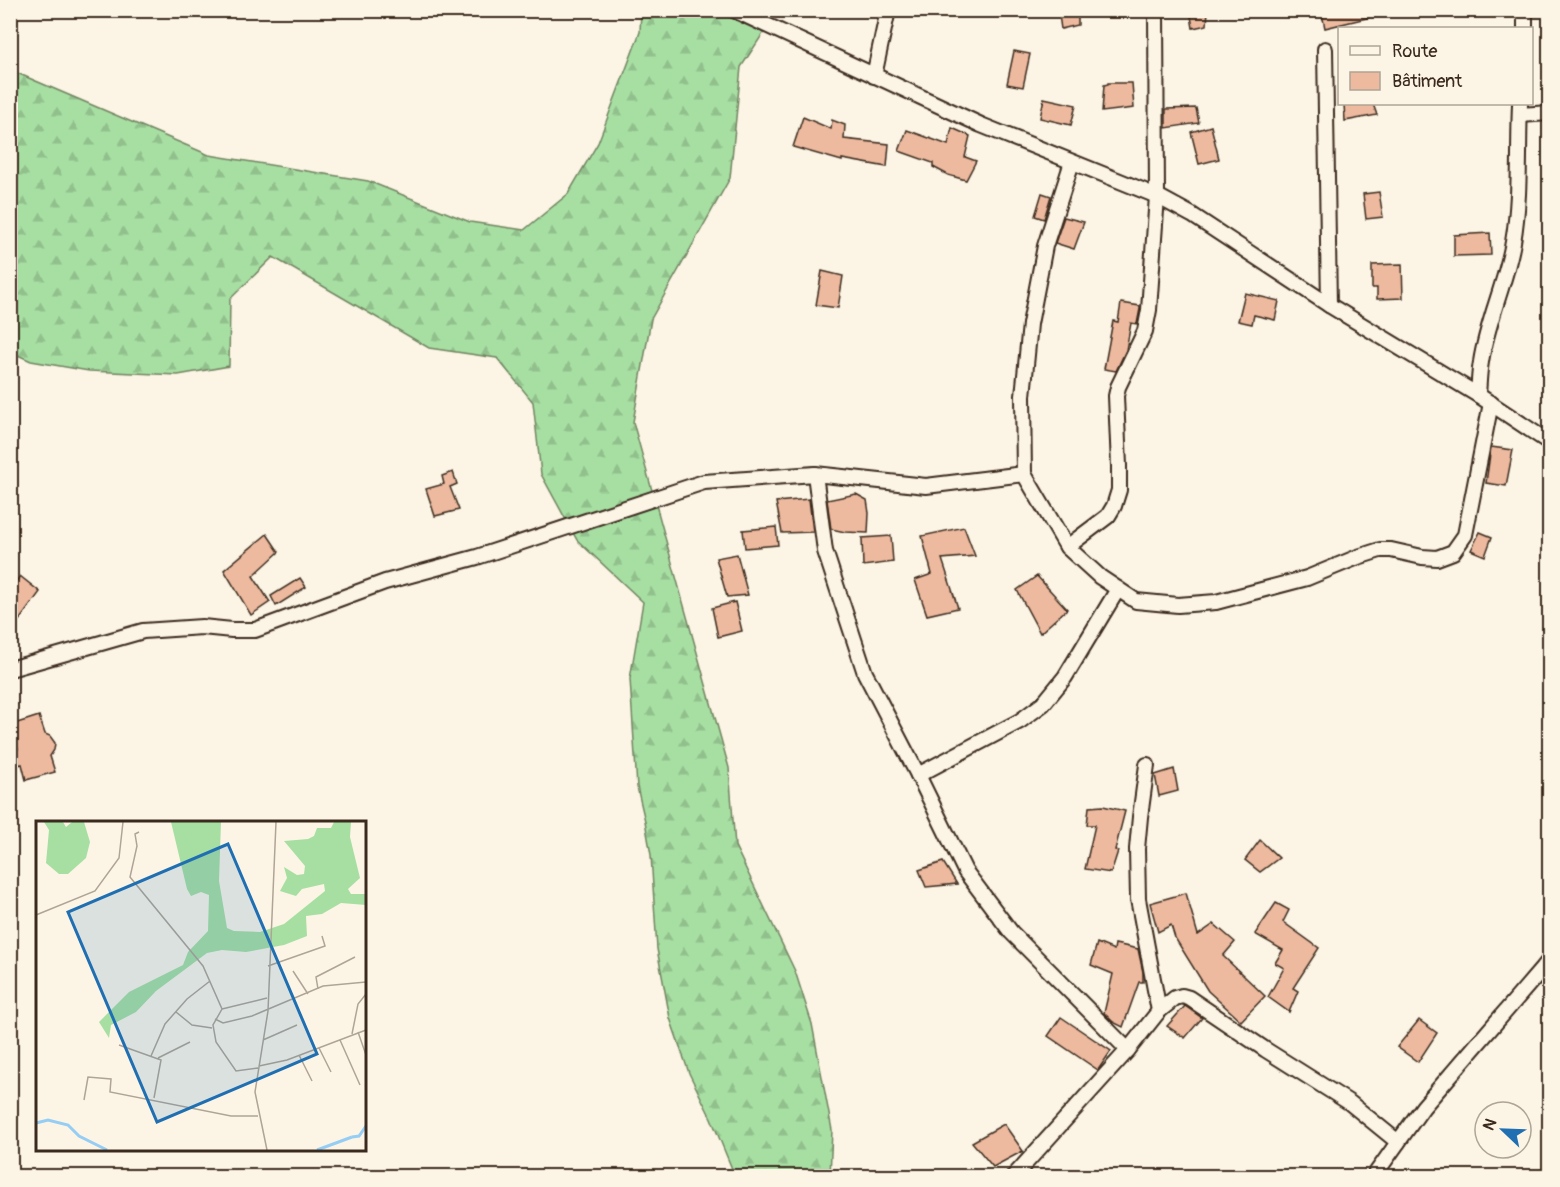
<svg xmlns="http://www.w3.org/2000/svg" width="1560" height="1187" viewBox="0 0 1560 1187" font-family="Pangolin,sans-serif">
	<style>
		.forest { fill: url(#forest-firs); stroke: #718460; stroke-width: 1.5 }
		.building { fill: #edba9f; stroke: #3b2a1e; stroke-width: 1.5 }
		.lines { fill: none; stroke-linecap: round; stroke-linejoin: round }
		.street-casing { stroke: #3b2a1e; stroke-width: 18 }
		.street { stroke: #fcf5e5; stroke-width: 14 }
		.inset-river { fill: none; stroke: #96cdf5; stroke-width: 3 }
		.inset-road { fill: none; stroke: #afa495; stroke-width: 1.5 }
		.view { fill: #1f6fb2; fill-opacity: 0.15; stroke: #1f6fb2; stroke-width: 3 }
		.inset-edge { fill: none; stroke: #3b2a1e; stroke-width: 3 }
	</style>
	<defs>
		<pattern id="forest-firs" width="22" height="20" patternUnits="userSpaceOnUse" patternTransform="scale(1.5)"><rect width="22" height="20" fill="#a7dfa3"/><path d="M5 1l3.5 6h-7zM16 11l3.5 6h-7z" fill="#91c08c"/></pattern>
	</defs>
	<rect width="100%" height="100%" fill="#fcf5e5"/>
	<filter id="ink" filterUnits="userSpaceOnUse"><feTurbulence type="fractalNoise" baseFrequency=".0167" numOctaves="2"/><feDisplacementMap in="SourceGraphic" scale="12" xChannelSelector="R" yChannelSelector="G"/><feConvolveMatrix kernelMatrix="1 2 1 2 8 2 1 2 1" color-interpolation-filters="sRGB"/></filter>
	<g filter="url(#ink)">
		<path class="forest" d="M641,11h130l-3,15 -27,41 -11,111 -79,141 -18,103 96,346 6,78 60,125 17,53 20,106 -2,46h-95l-24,-58 -22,-45 -19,-55 -13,-69 -6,-94 -6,-34 -8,-34 -7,-108 13,-77 -66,-62 -36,-66 -8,-72 -36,-44 -68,-10 -156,-91 -43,42 -1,67 -51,9 -89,-4 -58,-10 -20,-9 -1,-282 199,85 159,26 102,41 54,8 44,-36 30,-51 42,-111z"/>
		<g class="building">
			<path d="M1190,10h18l-1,15 -14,3z"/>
			<path d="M1321,10h57l1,5 -54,13z"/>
			<path d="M1078,12v13l-17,4 -2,-14z"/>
			<path d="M1014,51l16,3 -7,33 -16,-3z"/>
			<path d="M1108,83h24l2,25 -32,4 2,-27 4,-1z"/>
			<path d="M1044,98l32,7 -5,20 -31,-7z"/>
			<path d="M1344,104h29l4,11 -32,6z"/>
			<path d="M1196,108l3,15 -33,5v-19z"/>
			<path d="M803,117l28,12 1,-9 13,5 -1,14 45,5 -2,23 -45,-8v2l-49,-14z"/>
			<path d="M1211,126l8,33 -20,5 -8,-32z"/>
			<path d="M952,128l18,8 -5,21 11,4 -10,19 -18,-5 -15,-8v-4l-34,-12 8,-21 41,15z"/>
			<path d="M1379,192l4,25 -17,2 -3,-25z"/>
			<path d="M1042,193l9,3 -7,23 -9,-3z"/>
			<path d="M1064,217l20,5 -10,27 -19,-6z"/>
			<path d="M1490,233l1,22 -37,1v-21z"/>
			<path d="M1402,264l1,34 -26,1v-11h-5v-23z"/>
			<path d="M822,271l21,5 -5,32 -22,-3z"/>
			<path d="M1245,293l34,8 -4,19 -21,-5 -2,9 -14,-3z"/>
			<path d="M1121,303l19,3v3l-3,15 -6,-1 -5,27 -10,21 -12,-2 9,-48 5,1z"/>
			<path d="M1491,447l22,3 -7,36 -20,-3z"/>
			<path d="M453,472l4,12 -7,3 9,23 -24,6 -9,-27 18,-5 -2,-8z"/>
			<path d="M856,494l11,6 2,13 -1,20 -23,-1 -14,-3 -4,-29z"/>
			<path d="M809,499l4,33 -31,1 -6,-31z"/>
			<path d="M776,527l2,18 -33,3 -2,-18z"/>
			<path d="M964,527l11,29 -33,3 16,49 -31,7 -12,-35 17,-6 -10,-38z"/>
			<path d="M1480,532l12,5 -7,19 -14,-6z"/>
			<path d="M267,534l12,18 -26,24 17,26 -19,13 -27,-45z"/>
			<path d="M891,536l2,26 -30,4 -1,-28z"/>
			<path d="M737,554l11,41 -21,2 -11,-39z"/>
			<path d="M20,576l20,16 -30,41v-43z"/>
			<path d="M1037,576l30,33 -27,24 -23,-43z"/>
			<path d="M300,578l6,9 -30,19 -5,-10z"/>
			<path d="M735,602l7,29 -24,6 -6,-29z"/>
			<path d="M39,716l6,18 5,2 5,7 -1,7 -4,6 5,16 -29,8 -4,-16 -4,1 -4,-15 4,-1 -7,-24z"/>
			<path d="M1174,769l4,22 -19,5 -4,-21z"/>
			<path d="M1103,806l22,5 -10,39 3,1 -7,22 -26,-4 10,-44h-8l2,-18z"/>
			<path d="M1260,840l19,18 -19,14 -15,-12z"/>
			<path d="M943,862l14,22 -31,3 -7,-17z"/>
			<path d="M1186,893l12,42 16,-11 21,18 -12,14 42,40 -24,25 -33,-30 -33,-53 -4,-13 -13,7 -8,-29z"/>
			<path d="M1276,903l13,7 -6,12 36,26 -26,40 5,3 -9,21 -21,-15 16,-29 -9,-5 8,-13 -28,-16z"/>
			<path d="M1097,943l17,7 1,-6 23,5 5,23v10h-4l-16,45 -10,-5 -9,-9 9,-39 -22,-9z"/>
			<path d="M1185,1006l17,12 -17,20 -18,-12z"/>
			<path d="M1061,1017l50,34 -13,19 -50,-34z"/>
			<path d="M1419,1020l18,13 -19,29 -21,-15z"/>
			<path d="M1004,1124l19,27 -30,16 -21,-25z"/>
		</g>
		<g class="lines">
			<g class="street-casing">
				<g id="street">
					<path d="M734,10l247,115 176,71 35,19 137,90 149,90 72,48"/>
					<path d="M1525,28v-18"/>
					<path d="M1325,49l4,256"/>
					<path d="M874,76l14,-66"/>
					<path d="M1520,115l30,-2"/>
					<path d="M1478,395c1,-11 1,-22 3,-33 6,-41 25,-79 32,-120 8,-46 5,-93 7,-138"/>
					<path d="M815,474l10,77 40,122 53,102 47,96 46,61 117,118"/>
					<path d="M1024,474l-1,-78 7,-72 15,-78 27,-84"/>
					<path d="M1067,547l41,-31 6,-10 5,-16v-24l-3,-70 2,-9 27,-56 4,-21 8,-114 -1,-186"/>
					<path d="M10,669l133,-38 59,-4 30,3h23l130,-48 92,-25 227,-75 111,-8 111,12 98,-12 43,73 33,30 36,24 42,4 38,-3 91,-24 51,-21 22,-7h11l31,7 15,1 16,-6 12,-17 26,-132"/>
					<path d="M1147,765l-7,52 -3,32 1,50 21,112"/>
					<path d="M918,775l102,-54 23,-17 22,-27 53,-88"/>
					<path d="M1014,1176l114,-126 31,-39 16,-13 7,-2 7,2 77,52 84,53 48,39"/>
					<path d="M1374,1176l49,-69 119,-138 8,-10"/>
				</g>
			</g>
			<use href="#street" class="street"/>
		</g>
	</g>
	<g transform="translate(36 821)">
		<rect width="330" height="330" fill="#fcf5e5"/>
		<path d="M8,1h19l3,5 6,-5h12l6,20 -4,16 -18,16h-9l-13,-11 3,-33zM135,1h50l-2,59 8,47 7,3 26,1 24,-8 41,-33 -1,-7 -22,5 -6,7 -16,-5 7,-13 -3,-11 13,8 7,-1 1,-8 -21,-25 24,-2 6,-3 3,-8h14l3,-6h17l-1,15 10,41 -12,11 3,5h15v11l-25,-2 -19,11 -16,2 1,20 -23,9 -38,7 -24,-2 -15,3 -51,38 -20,21 -25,13 -2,13 -10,-16 30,-30 54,-27 5,-13 20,-21 1,-36 -8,-3 -10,4 -4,-7z" fill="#a7dfa3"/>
		<path class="inset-river" d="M0,302l12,-3 20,5 11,11 28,14M316,316l7,-1 7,-10M281,329l35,-13"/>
		<path class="inset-road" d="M103,11l-4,2 2,12 -7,31 73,89 19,43 -9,16 3,17 20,29 22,-3M0,94l59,-24 24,-33 4,-36M232,145l57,-20 -3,-10M257,150l15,23M282,168l-2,-12 39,-20M186,188l45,-11M140,191l16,13 20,3M179,198l8,4 29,-7 71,-30 43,-4M322,211l8,23M316,213l6,-30 8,-10M227,219l34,-15M304,219l20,45M83,224l42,15 -7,38M283,227l12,24M263,234l13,26M115,235l14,-32 22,-25 23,-18M122,237l32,-16M223,245l28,-6 79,-30M48,279l4,-23 23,2 -1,13 121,24h27M231,329l-12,-58 13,-81 8,-189"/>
		<path class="view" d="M192,23l89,210 -160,68 -89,-210z"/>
		<rect width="330" height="330" class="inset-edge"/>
	</g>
	<rect width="1560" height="1187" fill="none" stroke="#fcf5e5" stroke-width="36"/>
	<rect x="18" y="18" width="1524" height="1151" fill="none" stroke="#3b2a1e" stroke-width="2" filter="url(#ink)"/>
	<rect x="1338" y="27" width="195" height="78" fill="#fcf5e5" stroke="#afa495" stroke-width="1.5"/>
	<rect x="1350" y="46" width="30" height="9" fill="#fcf5e5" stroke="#afa495" stroke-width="1.5"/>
	<text x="1392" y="57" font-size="18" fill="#3b2a1e">Route</text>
	<rect x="1350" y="72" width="30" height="18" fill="#edba9f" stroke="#afa495" stroke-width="1.5"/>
	<text x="1392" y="87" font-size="18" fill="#3b2a1e">Bâtiment</text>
	<g transform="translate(1503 1130) rotate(293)"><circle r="28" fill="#fcf5e5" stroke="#afa495" stroke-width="1.5"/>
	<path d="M0-4.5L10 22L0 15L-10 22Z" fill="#1f6fb2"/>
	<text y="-9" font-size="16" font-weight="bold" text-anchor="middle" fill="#3b2a1e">N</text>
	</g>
</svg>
